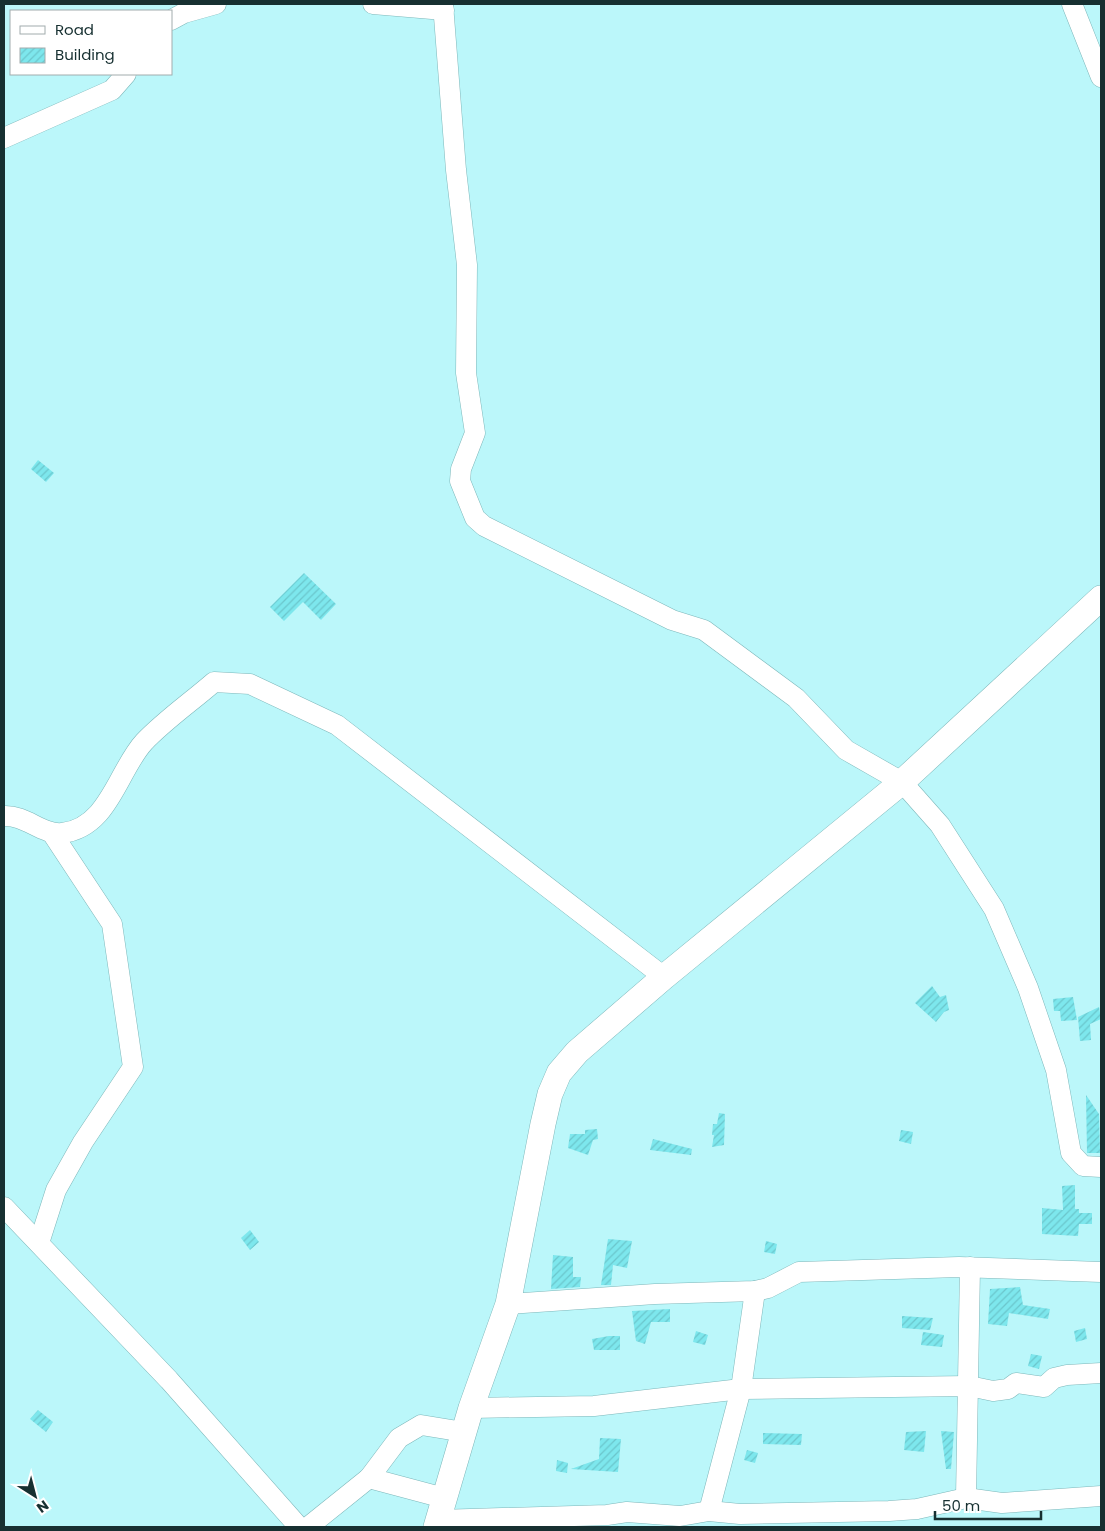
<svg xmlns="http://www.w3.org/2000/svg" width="1105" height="1531" viewBox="0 0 1105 1531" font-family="Poppins,sans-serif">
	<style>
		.building { fill: url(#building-hatch) }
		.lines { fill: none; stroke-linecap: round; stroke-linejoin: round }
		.minor-casing { stroke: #7db7ba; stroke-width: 21 }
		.major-casing { stroke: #7db7ba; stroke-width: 26 }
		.minor { stroke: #fff; stroke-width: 20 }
		.major { stroke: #fff; stroke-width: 25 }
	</style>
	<defs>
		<pattern id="building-hatch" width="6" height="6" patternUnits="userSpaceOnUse" patternTransform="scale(1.25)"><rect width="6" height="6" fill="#7de7ed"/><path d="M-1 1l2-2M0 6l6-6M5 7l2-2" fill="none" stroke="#6bc6cc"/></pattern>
	</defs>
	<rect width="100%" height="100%" fill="#bbf7fa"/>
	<g class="building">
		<path d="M38,460l16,13 -8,9 -15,-13z"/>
		<path d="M304,573l32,31 -15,16 -18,-18 -19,19 -14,-14z"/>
		<path d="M932,986l8,11 6,-2 3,15 -5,2 -8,10 -21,-19z"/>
		<path d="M1073,997l4,23 -16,1 -1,-10h-6l-1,-12z"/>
		<path d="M1099,1007l2,12 -11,5 1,16 -11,1 -2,-24z"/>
		<path d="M1086,1095l13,19 1,39h-13z"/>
		<path d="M719,1113l6,1 -1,31 -12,2 2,-12h-2l1,-11h4z"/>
		<path d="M597,1129l1,10 -5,1 -5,15 -20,-7 2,-14h15v-4z"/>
		<path d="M901,1130l12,2 -2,12 -12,-3z"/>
		<path d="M653,1139l39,10 -1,6 -41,-5z"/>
		<path d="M1075,1185v24h4v4h13v11h-13l-1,12 -36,-2v-26l21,2 -1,-24z"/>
		<path d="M250,1230l9,12 -9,8 -9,-12z"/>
		<path d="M608,1239l24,2 -5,27 -14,-3 -2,20h-10z"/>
		<path d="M766,1241l11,3 -2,10 -11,-2z"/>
		<path d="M553,1255l20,2v20h8l-1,10 -29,2z"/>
		<path d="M1020,1287l3,18 27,4 -2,10 -39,-6 -2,13 -19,-2 2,-35z"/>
		<path d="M670,1309v13h-19l-6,22 -9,-3 -4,-30z"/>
		<path d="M902,1316l31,2 -3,12 -28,-2z"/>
		<path d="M1085,1328l2,11 -11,3 -2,-11z"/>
		<path d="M696,1331l12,4 -3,10 -12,-3z"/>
		<path d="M923,1332l21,3 -2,12 -21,-2z"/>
		<path d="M609,1336h11v14h-26l-2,-11z"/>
		<path d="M1031,1354l11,2 -3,13 -11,-3z"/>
		<path d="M38,1410l15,12 -7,10 -16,-13z"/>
		<path d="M926,1431l-2,21 -20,-2 2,-18z"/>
		<path d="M941,1431l13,1 -3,37h-5z"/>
		<path d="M763,1433l39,1 -1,11 -38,-1z"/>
		<path d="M600,1438l21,1 -3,33 -47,-3 28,-10z"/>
		<path d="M747,1450l11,3 -3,10 -11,-3z"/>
		<path d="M557,1460l11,3 -1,10 -11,-2z"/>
	</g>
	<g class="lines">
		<g class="minor-casing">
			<g id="minor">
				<path d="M373,4l71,6"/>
				<path d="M443,4l13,166 11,95 -1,108 9,60 -14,36 -1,12 15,37 9,8 188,94 32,10 92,68 50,52 56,32 38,43 54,84 34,79 28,82 15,83 12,13 18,1"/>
				<path d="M1072,4l29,73"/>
				<path d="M171,20l13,-7 32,-9"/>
				<path d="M4,138l108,-48 14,-16"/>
				<path d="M4,816c22,-1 38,19 58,17 47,-5 56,-63 82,-91 21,-22 47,-40 70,-60l36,2 87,41 327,252"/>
				<path d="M4,1207l165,173 130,147"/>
				<path d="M39,1243l17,-53 27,-48 50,-75 -21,-143 -60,-91"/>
				<path d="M508,1304l147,-10 100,-3 13,-3 31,-16 160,-5 142,5"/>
				<path d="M471,1408l123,-2 147,-17 228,-3 24,5 15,-2 8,-6 28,4 10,-9 13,-3 34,-2"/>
				<path d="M369,1478l75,20"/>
				<path d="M966,1498l4,-231"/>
				<path d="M709,1511l32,-122 14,-98"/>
				<path d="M438,1520l169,-5 20,-3 53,4 29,-5 31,3 149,-3 28,-2 49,-11 36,5 99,-7"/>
				<path d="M308,1527l61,-49 30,-40 22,-13 43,7"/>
			</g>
		</g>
		<g class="major-casing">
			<path id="major" d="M436,1527l35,-119 37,-104 35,-180 7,-30 9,-21 18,-21 87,-75 238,-195 199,-184"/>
		</g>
		<use href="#minor" class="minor"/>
		<use href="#major" class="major"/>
	</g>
	<rect width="1105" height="1531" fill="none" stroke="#173031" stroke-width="10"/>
	<rect x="10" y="10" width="162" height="65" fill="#ffffff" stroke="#a2acad"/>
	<rect x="20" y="26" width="25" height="8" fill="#ffffff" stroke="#a2acad"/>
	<text x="55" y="35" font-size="15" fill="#173031">Road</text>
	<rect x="20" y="48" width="25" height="15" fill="url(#building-hatch)" stroke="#a2acad"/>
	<text x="55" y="60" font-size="15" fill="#173031">Building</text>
	<g transform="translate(35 1496) rotate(144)" stroke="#ffffff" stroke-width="4" paint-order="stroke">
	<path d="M0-4L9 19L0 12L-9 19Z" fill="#173031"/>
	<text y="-8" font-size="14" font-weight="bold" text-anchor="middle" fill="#173031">N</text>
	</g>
	<path d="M935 1511v8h106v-8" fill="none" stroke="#173031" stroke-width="2.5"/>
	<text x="942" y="1511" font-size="15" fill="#173031" stroke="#ffffff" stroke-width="4" paint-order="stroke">50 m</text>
</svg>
